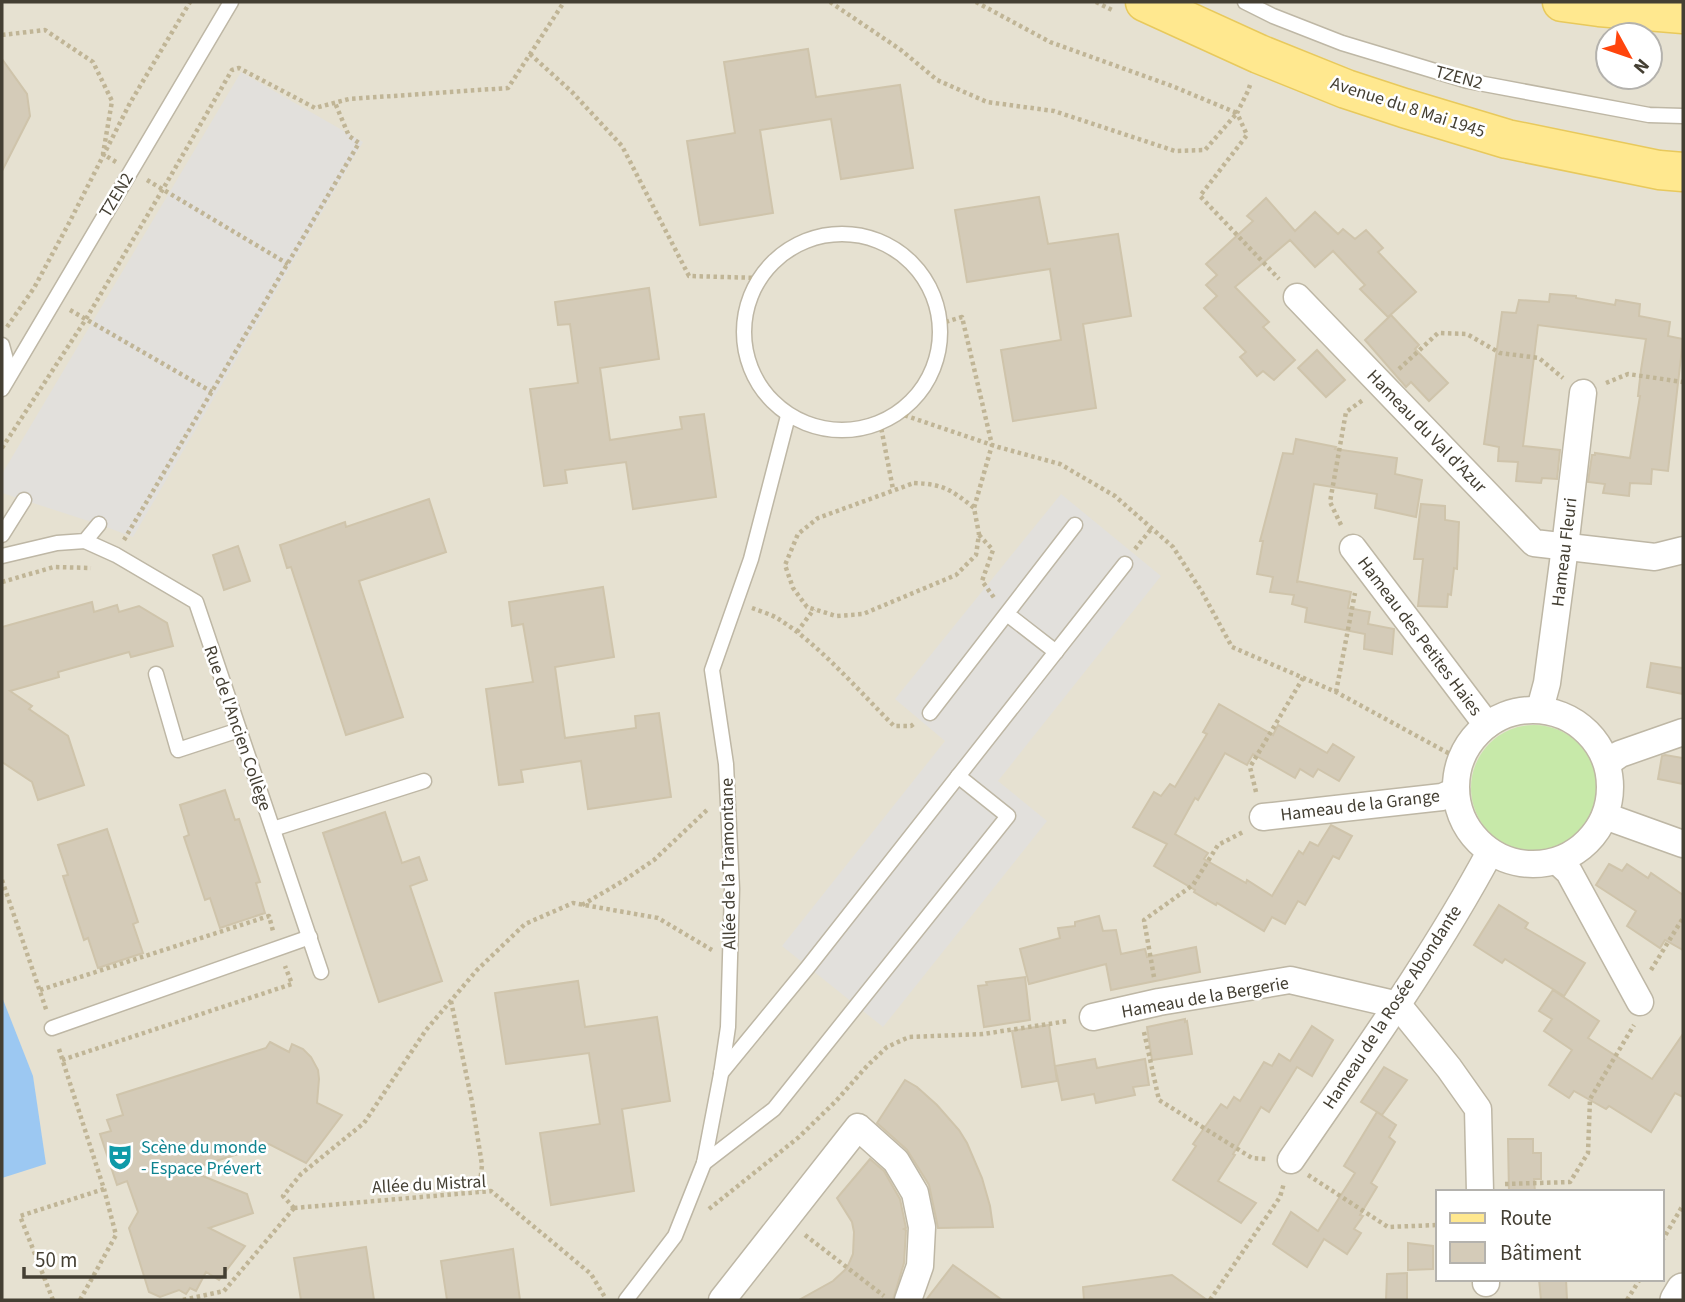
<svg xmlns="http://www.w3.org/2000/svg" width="1685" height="1302" viewBox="0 0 1685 1302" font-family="'Source Sans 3',sans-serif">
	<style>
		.residential { fill: #e6e1d1; fill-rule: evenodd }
		.green { fill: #c7e9a9 }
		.parking { fill: #e2e0dc }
		.water { fill: #9cc8f2 }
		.building { fill: #d4cbb8; stroke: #cfc4ab; stroke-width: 2 }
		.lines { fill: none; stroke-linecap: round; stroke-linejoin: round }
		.service-casing { stroke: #beb7a5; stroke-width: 17 }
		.minor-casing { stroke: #beb7a5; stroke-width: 29 }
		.tertiary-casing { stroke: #beb7a5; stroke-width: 36 }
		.primary-casing { stroke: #e8c95c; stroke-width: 41 }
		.path { stroke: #c0b596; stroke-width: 4.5; stroke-dasharray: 3.5 3.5; stroke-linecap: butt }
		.service { stroke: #fff; stroke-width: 14 }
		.minor { stroke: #fff; stroke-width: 26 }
		.tertiary { stroke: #fff; stroke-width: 33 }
		.primary { stroke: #ffe88f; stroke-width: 38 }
		.labels { text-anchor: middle; stroke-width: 5; stroke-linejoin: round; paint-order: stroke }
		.street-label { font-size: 18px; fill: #443f33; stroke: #fff }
		.culture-label { font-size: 18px; fill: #0d838f; stroke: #fff; text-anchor: start }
	</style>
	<rect width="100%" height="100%" fill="#f2efe3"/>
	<path class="residential" d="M2,2h1681v1298h-1681zM1608,35h42v42h-42zM1438,1192h224v87h-224z"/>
	<circle class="green" cx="1534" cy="788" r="63"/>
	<g class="parking">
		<path d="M241,72l122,70 -230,395 -35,-13 -96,-31v-19z"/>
		<path d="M1061,494l100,82 -163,205 49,40 -164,206 -101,-81 163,-205 -50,-42z"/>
	</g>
	<path class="water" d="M2,997l31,79 13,88 -44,14z"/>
	<g class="building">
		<path d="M808,49l8,48 84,-12 13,83 -72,11 -10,-60 -71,11 13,83 -73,12 -13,-84 48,-8 -11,-71z"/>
		<path d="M2,59l25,35 3,22 -28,55z"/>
		<path d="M1039,197l9,47 70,-10 13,82 -48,8 13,84 -83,13 -12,-71 60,-10 -11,-71 -83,13 -12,-72z"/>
		<path d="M1266,198l29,33 20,-19 23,22 5,-5 12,10 11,-9 17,18 -5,4 38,40 -28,25 -28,-28 5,-4 -32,-34 -18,16 -25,-27 -55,47 34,35 -6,5 32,33 -21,20 -11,-9 -6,5 -17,-19 6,-5 -42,-44 13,-12 -11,-11 11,-10 -11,-11 47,-43 -6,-5z"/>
		<path d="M649,288l10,71 -59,9 10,72 72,-11 -2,-12 24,-3 12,83 -83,12 -7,-47 -61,8 2,13 -23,3 -14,-97 48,-6 -8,-59 -12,1 -3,-23z"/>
		<path d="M1550,294l26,2v2l39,7 1,-5 24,4 -1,12 31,6 -2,14 15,3 -15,132 -16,-2 -1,15 -21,-1 -1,13 -26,-3 2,-9 -17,-2 4,-27h3v-2l35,5 10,-62h-2l3,-26 5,-31 -108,-14 -15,121 37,4 -3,29 -15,-1 -1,5 -25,-2 2,-19 -20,-1 1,-14 -15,-3 18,-132 14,1 3,-13 30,2z"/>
		<path d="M1391,315l28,30 -4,4 33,34 -19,18 -18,-19 -5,5 -41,-47z"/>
		<path d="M1317,350l28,30 -19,17 -28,-29z"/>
		<path d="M1296,439l40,8 -1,2 62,9 -2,16 27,6 -6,37 -41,-9 2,-14 -63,-10 -17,99v-2l54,11 -3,16 22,4 -2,12 26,5 -2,25 -28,-5 1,-15 -60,-12 2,-14 -15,-4 2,-9 -24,-3 3,-15 -16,-3 6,-33h-3l23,-88 10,1z"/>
		<path d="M429,499l17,53 -87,29 44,136 -57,18 -55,-168 -4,1 -7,-23 65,-23 1,5z"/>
		<path d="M1421,504l24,2v14l14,2 -2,47 -3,-1 -3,27 -3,-1 -1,13 -29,-1 5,-47h-9z"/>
		<path d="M238,546l12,35 -26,9 -11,-35z"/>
		<path d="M603,587l11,70 -59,10 10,71 71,-10 -1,-12 24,-3 12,84 -83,12 -7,-48 -60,9 2,12 -24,3 -13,-96 47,-7 -10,-58 -11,2 -3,-24z"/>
		<path d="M92,602l2,10 23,-7 2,7 20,-6 28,17 6,23 -42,11 -2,-5 -71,20 1,5 -49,14 22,15 -3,3 39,27 16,49 -46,15 -6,-18 -30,-20v-135z"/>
		<path d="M1651,663l32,5v26l-36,-7z"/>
		<path d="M1219,704l54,31 5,-10 49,28 6,-9 21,13 -15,24 -21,-12 -5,8 -13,-8 -5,9 -42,-24 -6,11 -22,-12 -27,47 -3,-2 -20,36 33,19 -4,6 42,24 1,-3 25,16 27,-45 4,3 7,-12 8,4 13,-21 21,11 -13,23 -6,-3 -28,49 -7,-4 -13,23 -13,-7 -8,14 -47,-28 -1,2 -22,-13 1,-2 -41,-24 13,-22 -34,-17 21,-35 7,4 9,-12 5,3 32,-53 -4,-2z"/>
		<path d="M1665,755l18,3v26l-25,-5 4,-23z"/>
		<path d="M225,790l10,30 4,-1 21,63 -4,1 9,30 -45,15 -10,-30 -5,2 -21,-63 5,-2 -9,-30z"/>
		<path d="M385,812l17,51 17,-6 8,23 -17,6 32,95 -63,21 -56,-169z"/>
		<path d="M107,829l31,93 -5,2 10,29 -45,15 -10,-30 -4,2 -21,-64 5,-1 -10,-30z"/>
		<path d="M1609,864l13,7 5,-7 21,14 3,-5 32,22v55l-18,-10 -5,8 -33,-22 9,-15 -40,-26z"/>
		<path d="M1499,905l29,18 -3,5 60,35 -21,33 -59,-37 -3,4 -28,-18z"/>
		<path d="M1099,916l4,15 13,-1 5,24 24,-5 2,8 49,-10 4,25 -89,18 -5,-26 -77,20 -9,-35 40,-11 -2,-10 17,-2v-4z"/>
		<path d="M1025,977l5,43 -46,7 -6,-41 9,-1 -1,-3z"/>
		<path d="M578,981l7,46 72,-10 13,84 -48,8 12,82 -83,14 -11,-72 60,-9 -11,-71 -83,11 -11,-71z"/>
		<path d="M1553,990l46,31 -11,17 64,41 31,-45v63l-8,-4 -24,39 -42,-26 -3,3 -32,-18 -5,7 -20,-13 23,-35 -28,-19 8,-12 -13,-8z"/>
		<path d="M1185,1019v3l2,-1 5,33 -40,6 -5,-33z"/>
		<path d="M1049,1025l8,56 -35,6 -10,-56z"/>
		<path d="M1312,1026l21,14 -21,36 -15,-9 -28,45 -8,-5 -28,47 2,1 -17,26 38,22 -15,20 -68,-43 23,-34 -3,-2 28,-40 6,4 7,-11 6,4 24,-39 8,4 7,-12 11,7z"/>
		<path d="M270,1042l19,10 3,-8 11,5 8,8 7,13 1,9 -2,24 25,12 -36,48 -37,-19 -81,26 59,24 6,19 -44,15 36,18 -26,34 -13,-8 -10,19 -6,-3 -4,6 -7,-4 -19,7 -11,-5 -20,-64 9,-16 -11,-31 -10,4 -17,-51 11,-3 -4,-11 16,-5 -6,-20 149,-47z"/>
		<path d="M1095,1059l2,9 48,-9 4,26 -16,2 2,8 -39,8 -2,-9 -32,6 -7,-34z"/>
		<path d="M1384,1067l23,13 -25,35 -21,-13z"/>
		<path d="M905,1080l12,7 20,18 22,25 8,13 15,35 8,28 3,21 -55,1 -9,-43 -22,-35 -30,-27z"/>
		<path d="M1377,1112l19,13 -7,12 6,5 -24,41 6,4 -17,28 3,1 -9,13 7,4 -14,21 -23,-15 -17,28 -34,-23 18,-32 27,19 37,-58 -11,-7z"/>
		<path d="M1508,1139h25v14h8v26h-7l1,13h-26z"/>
		<path d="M870,1159l14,12 16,28 6,29 -2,1 2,1 -2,33 -11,37h-94l34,-19 14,-13 6,-14 1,-22 -2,-10 -15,-24z"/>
		<path d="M1408,1243l25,3v23l-25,1z"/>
		<path d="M366,1247l8,53h-73l-7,-42z"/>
		<path d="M513,1249l7,51h-73l-6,-39z"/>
		<path d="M953,1265l49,35h-76z"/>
		<path d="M1407,1273v27h-21l1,-26z"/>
		<path d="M1172,1275l35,25h-123l-1,-13z"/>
		<path d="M1539,1279h27l1,21h-26z"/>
	</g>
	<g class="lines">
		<g class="service-casing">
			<g id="service">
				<path d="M1245,2l28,14 69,27 126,38 181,34 34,1"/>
				<circle cx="842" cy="332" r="98"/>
				<path d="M2,345l8,29"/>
				<path d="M2,389l229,-387"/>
				<path d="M2,535l22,-35"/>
				<path d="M85,541l31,14 80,47 125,370"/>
				<path d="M2,556l55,-13 28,-2 14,-17"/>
				<path d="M1007,614l49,38"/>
				<path d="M156,674l22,76 61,-20"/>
				<path d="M930,713l145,-188"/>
				<path d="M273,829l151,-48"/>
				<path d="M52,1028l258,-91"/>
				<path d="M721,1073l87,-106 317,-403"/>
				<path d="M704,1163l70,-54 234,-293 -50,-40"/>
				<path d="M626,1300l49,-64 29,-73 17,-89 7,-47 4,-138 -6,-125 -14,-94 39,-111 37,-143"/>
			</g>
		</g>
		<g class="minor-casing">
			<g id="minor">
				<path d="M1297,297l237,246 121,14 28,-7"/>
				<path d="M1353,548l134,177"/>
				<path d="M1540,709l7,-26 18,-136 18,-154"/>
				<circle cx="1533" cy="787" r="77"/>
				<path d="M1607,763l13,-9 63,-22"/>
				<path d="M1605,816l78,28"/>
				<path d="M1263,817l179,-20 14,-6"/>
				<path d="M1557,861l12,11 71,130"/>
				<path d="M1093,1017l66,-15 131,-22 108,25 51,63 29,41 2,83"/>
				<path d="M1291,1160c69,-101 141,-200 199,-308"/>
				<path d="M1486,1279v4"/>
				<path d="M722,1300l136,-173 38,34 19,32 7,34 -2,39 -12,34"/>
			</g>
		</g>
		<g class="tertiary-casing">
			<path id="tertiary" d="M1677,1300l6,-10"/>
		</g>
		<g class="primary-casing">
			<g id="primary">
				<path d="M1145,2l114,52 87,35 58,19 103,31 152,31 24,2"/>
				<path d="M1562,2l37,5 84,7"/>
			</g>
		</g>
		<g class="path">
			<path d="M830,2l71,48 36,30 50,22 67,9 121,40 30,-1 32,-37 -65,-27 -122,-44 -74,-40"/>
			<path d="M1096,2l18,9"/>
			<path d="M2,35l43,-5 48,32 19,39 -9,53 13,8"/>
			<path d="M530,54l42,38 50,54 67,130 69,2"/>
			<path d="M1250,85l-2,6 -11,22 10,22 -47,61 79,83"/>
			<path d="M147,180l141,84"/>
			<path d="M70,310l142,82"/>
			<path d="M939,324l23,-7 30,128 -18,63"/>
			<path d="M7,327l27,-39 35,-65 61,-120 60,-101"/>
			<path d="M1399,369l39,-36 29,1 33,19 39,5 24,20"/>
			<path d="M1606,383l22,-9 55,8"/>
			<path d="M898,413l100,34 62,17 55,32 58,51 29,45 30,55 104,45 125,68"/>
			<path d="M880,422l13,67"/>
			<path d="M2,448l84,-129 77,-130 69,-119 7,-2 76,40 34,-9 159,-11 56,-86"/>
			<path d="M914,483c29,1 38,7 60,25l5,26 -3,21 -20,20 -93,39 -27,2 -29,-9 -14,-19 -8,-23 13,-31 20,-16z"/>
			<path d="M1341,525l-11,-23 16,-90 17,-12"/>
			<path d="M979,535l14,15 -11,31 13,18"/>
			<path d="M124,540l235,-397 -10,-7 -14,-33"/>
			<path d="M1135,549l17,-21"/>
			<path d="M2,582l52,-15 37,1"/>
			<path d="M752,608c8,3 18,6 25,10 41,25 82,73 117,108h17l4,-3"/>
			<path d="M797,632l17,-23"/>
			<path d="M1336,692l19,-99"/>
			<path d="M1256,792l-6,-25 53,-89"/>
			<path d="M2,880l45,132"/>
			<path d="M582,905l41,-24 31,-21 54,-51"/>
			<path d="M1651,970l32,-52"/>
			<path d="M1154,977l-10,-57 49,-35 25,-40 25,-13"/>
			<path d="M40,990l229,-74 4,15"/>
			<path d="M451,1001l21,101 10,63 -3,27"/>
			<path d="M1144,1032l15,68 93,58 15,1"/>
			<path d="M62,1060l230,-76 -7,-18"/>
			<path d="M1308,1175l80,52 50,-2"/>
			<path d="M1505,1184l65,-2 18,-29 2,-54 44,-74"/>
			<path d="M294,1208l-11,-12 18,-22 63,-51 62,-93 51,-60 48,-46 48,-21 85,15 54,32"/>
			<path d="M294,1208l197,-17 100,83 15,25"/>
			<path d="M709,1209l90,-72 37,-36 31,-35 20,-19 22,-10 74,-3 85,-13"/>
			<path d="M805,1235l79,61"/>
			<path d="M1662,1241l21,-36"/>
			<path d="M53,1300l-33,-84 84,-27 -46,-143"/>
			<path d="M80,1300l36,-65 -12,-46"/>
			<path d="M183,1300l41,-9 70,-83"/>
			<path d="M1210,1300l70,-103 4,-14"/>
			<path d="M1627,1300l13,-21"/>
		</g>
		<use href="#service" class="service"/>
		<use href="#minor" class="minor"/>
		<use href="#tertiary" class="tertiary"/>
		<use href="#primary" class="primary"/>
	</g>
	<defs>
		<g id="theatre-bare" transform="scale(2.1)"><path d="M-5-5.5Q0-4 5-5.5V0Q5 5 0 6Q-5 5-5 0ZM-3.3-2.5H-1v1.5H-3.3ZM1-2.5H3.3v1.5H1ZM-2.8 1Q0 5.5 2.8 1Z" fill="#0f9aa8" stroke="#fff" stroke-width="2.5" paint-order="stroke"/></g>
	</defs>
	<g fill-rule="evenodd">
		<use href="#theatre-bare" x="120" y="1157"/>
	</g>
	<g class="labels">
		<g class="street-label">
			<text transform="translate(1459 77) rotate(15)" y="6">TZEN2</text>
			<text transform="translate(1408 107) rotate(18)" y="6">Avenue du 8 Mai 1945</text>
			<text transform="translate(116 195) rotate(-59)" y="6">TZEN2</text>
			<text transform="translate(1427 431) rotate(46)" y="6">Hameau du Val d'Azur</text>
			<text transform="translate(1564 552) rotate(-83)" y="6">Hameau Fleuri</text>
			<text transform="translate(1420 636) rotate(53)" y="6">Hameau des Petites Haies</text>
			<text transform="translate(238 728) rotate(71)" y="6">Rue de l'Ancien Collège</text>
			<text transform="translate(1360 805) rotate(-7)" y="6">Hameau de la Grange</text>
			<text transform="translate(728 864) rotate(-91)" y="6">Allée de la Tramontane</text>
			<text transform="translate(1205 997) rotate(-10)" y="6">Hameau de la Bergerie</text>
			<text transform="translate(1392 1007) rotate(-57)" y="6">Hameau de la Rosée Abondante</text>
			<text transform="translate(429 1184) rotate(-3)" y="6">Allée du Mistral</text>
		</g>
		<g class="culture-label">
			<text x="141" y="1153">Scène du monde<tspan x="141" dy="21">- Espace Prévert</tspan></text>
		</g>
	</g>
	<rect width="1685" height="1302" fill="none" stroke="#443f33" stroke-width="7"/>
	<rect x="1436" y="1190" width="228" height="91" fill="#ffffff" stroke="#b4b2ad" stroke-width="2"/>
	<rect x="1450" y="1213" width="35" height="10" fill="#ffe88f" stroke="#b4b2ad" stroke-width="2"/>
	<text x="1500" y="1225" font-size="21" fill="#443f33">Route</text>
	<rect x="1450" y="1242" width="35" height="21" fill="#d4cbb8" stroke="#b4b2ad" stroke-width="2"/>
	<text x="1500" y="1260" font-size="21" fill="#443f33">Bâtiment</text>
	<g transform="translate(1629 56) rotate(130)"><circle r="33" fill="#ffffff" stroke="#b4b2ad" stroke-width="2"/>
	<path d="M0-5L12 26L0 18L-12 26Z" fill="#ff450d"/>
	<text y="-10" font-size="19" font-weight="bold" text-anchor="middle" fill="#443f33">N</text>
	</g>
	<path d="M24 1267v10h201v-10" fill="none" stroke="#443f33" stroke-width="3.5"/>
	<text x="35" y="1267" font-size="21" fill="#443f33" stroke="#ffffff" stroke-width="5" paint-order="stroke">50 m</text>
</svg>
